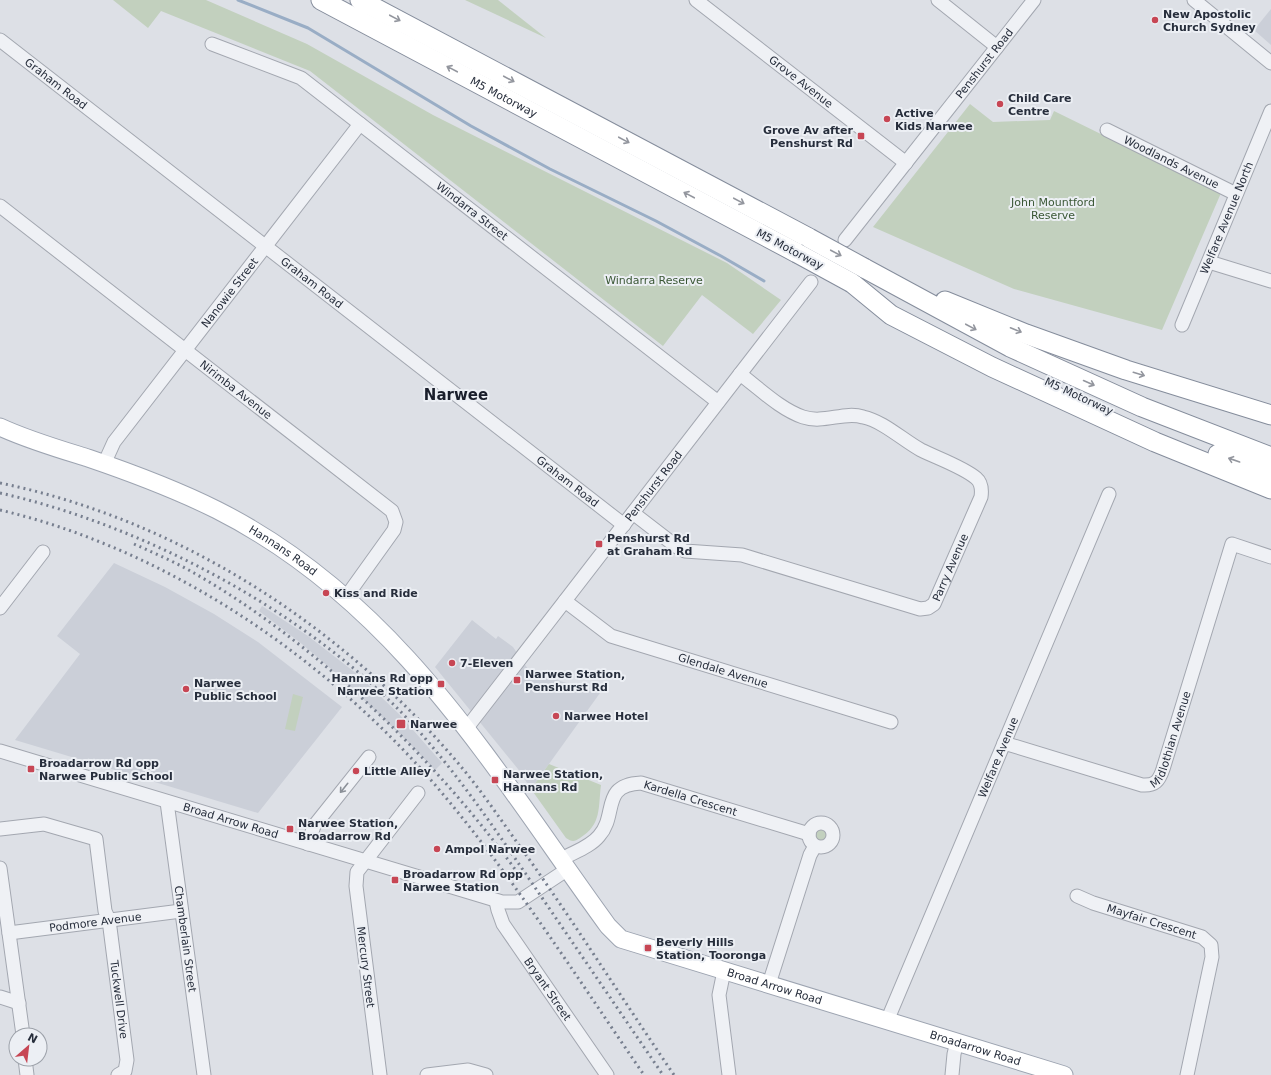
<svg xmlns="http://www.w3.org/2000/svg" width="1271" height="1075" viewBox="0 0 1271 1075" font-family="'DejaVu Sans',sans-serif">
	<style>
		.built { fill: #cbcfd8 }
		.green { fill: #c2d0be }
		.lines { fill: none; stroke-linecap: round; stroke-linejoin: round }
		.stream { stroke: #99adc5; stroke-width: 3 }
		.minor-casing { stroke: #a3a7b0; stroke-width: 15 }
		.major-casing { stroke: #9da4b1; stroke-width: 19 }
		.highway-casing { stroke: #858d9c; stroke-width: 21 }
		.minor { stroke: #eff1f5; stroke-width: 13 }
		.major { stroke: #fff; stroke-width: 17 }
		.highway { stroke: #fff; stroke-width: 19 }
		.rail { stroke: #777f8f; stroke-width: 3; stroke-dasharray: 2 4; stroke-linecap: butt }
		.highway-bridge-casing { stroke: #858d9c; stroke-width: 21; stroke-linecap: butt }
		.highway-bridge { stroke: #fff; stroke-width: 19 }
		.oneway { stroke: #93969e }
		.oneway2 { stroke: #8b9098 }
		.poi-dot { fill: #c74654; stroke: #eceff4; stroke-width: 1.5 }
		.labels { text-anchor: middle; stroke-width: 4; stroke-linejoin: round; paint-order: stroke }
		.poi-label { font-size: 11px; font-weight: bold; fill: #272e3c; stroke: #eceff4; text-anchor: start }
		.street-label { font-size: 11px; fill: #272e3c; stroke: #eceff4 }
		.park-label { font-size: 11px; fill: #3a5735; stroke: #eceff4 }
		.district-label { font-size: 15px; font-weight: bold; fill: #1a1f2c; stroke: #eceff4 }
	</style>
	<rect width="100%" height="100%" fill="#dde0e6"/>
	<g class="built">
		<path d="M1271,9v36l-17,-15z"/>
		<path d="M114,563l51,24 49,27 44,28 84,65 -84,106 -243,-73 65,-86 -23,-18z"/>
		<path d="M262,606l46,30 49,38 42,40 43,49 -7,7 -28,-29 -69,-66 -36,-31 -43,-33z"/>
		<path d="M472,620l24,19 2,-3 15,11 17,25 70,21 -69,96 -13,-20 -83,-102z"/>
	</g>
	<g class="green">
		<path d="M113,0h93l101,44 126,71 294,148 54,37 -28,34 -51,-39 -39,51 -353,-275 -149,-60 -13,17z"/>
		<path d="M465,0h33l48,38z"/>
		<path d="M970,104l23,18 57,-2 4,-9 167,82 -59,137 -148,-41 -141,-62z"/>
		<path d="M293,694l10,3 -8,34 -10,-2z"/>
		<path d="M549,764l52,21c-3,23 1,39 -21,53 -6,4 -8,4 -14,0l-35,-49z"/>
		<circle cx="821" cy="835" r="7"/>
	</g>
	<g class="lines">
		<path class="stream" d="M238,0l70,28 163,98 79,43 106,52 65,35 43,25"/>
		<g class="minor-casing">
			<g id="minor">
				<path id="s1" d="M696,0l210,163"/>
				<path d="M938,0l59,47"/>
				<path d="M1194,0l77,63"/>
				<path id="s2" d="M0,40l624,485"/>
				<path id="s3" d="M212,44l89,34 417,324"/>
				<path id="s4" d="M1107,130l129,64"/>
				<path id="s5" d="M0,206l392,305 4,11 -2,8 -48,67"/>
				<path id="s6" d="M845,240l189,-240"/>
				<path d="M1209,262l62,19"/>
				<path id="s7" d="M1182,325l89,-214"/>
				<path id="s8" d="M104,464l10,-22 246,-318"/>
				<path id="s9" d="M633,513l44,34 8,4 57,4 178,54 8,-1 6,-4 47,-107c1,-7 1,-14 -5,-19 -13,-11 -39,-20 -55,-28 -17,-9 -38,-29 -58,-33 -19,-6 -39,7 -60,0 -23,-8 -43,-28 -63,-43"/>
				<path id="s10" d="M565,601l46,35 280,86"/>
				<path d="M0,608l43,-56"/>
				<path id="s11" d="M466,729l345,-447"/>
				<path id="s12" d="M1004,743l138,42c13,1 17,-4 21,-16l69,-225 39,13"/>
				<path id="s13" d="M0,751l502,151h16l50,-33"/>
				<path id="s14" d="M167,802l37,273"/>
				<circle cx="821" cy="835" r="12"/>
				<path id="s15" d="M0,829l44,-5 52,15 9,72 4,9 18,140 -2,11 -7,4"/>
				<path d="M308,844l6,-18 55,-69"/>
				<path id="s16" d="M562,859c12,-7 28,-12 37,-23 19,-21 1,-51 42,-53l168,51"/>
				<path d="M0,868l23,167"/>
				<path id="s17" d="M1077,896l16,7 109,34 9,8 1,12 -25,118"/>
				<path id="s18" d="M496,901l2,9 5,14 104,151"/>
				<path id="s19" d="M9,933l172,-22"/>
				<path d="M724,971l-5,24 10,80"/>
				<path d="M769,984l41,-129 5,-9"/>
				<path d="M0,997l19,6"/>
				<path id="s20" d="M887,1021l222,-527"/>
				<path d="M25,1059l2,16"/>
				<path d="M380,1075l-24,-189 1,-14 61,-79"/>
				<path d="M427,1075l41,-5 18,5"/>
				<path d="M952,1075l2,-21 3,-12"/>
			</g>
		</g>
		<g class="major-casing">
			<g id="major">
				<path id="s21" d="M0,427c28,13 59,22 88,31 44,15 87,31 129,52 182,92 276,258 391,416l13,13 443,136"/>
			</g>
		</g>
		<g class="highway-casing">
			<g id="highway">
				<path id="s22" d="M321,0l476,253"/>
				<path d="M360,0l449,238"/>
				<path d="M864,268l146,79 132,60 129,50"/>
				<path d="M852,283l39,32 101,52 163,75 116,47"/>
				<path d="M945,301l81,33 100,36 145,45"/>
				<path d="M1218,454l53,19"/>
			</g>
		</g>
		<use href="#minor" class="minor"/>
		<use href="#major" class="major"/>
		<use href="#highway" class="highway"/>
		<g class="rail">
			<path d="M0,483c180,37 346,145 463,286 23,28 44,60 66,90 50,71 96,144 145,216"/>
			<path d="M0,493c147,33 315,123 416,235 44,49 81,104 118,158 43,63 86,126 129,189"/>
			<path d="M0,510c161,38 313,139 423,261 83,94 150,201 221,304"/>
			<path d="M134,544c20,9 41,18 60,29 123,70 246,190 328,306"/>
		</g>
		<g class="highway-bridge-casing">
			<g id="highway-bridge">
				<path d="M809,238l55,30"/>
				<path d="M797,253l55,30"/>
			</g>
		</g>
		<use href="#highway-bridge" class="highway-bridge"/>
	</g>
	<defs><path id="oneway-shaft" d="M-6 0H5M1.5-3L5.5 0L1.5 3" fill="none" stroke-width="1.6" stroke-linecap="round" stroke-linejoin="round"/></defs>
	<g class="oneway">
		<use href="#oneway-shaft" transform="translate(395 18) rotate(28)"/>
		<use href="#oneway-shaft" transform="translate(452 69) rotate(-152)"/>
		<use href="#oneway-shaft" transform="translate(509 79) rotate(28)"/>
		<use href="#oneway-shaft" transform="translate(624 140) rotate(28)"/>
		<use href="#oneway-shaft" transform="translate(689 195) rotate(-152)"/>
		<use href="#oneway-shaft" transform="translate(739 201) rotate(28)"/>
		<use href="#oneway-shaft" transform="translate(836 253) rotate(28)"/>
		<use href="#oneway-shaft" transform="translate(971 327) rotate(28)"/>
		<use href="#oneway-shaft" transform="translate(1016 330) rotate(22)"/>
		<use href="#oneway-shaft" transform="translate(1139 374) rotate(17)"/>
		<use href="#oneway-shaft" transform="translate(1089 383) rotate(24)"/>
		<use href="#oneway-shaft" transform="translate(1234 460) rotate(-161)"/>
	</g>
	<use class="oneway2" href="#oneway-shaft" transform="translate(344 788) rotate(129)"/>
	<g class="poi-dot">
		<circle cx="1155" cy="20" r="4"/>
		<circle cx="1000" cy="104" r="4"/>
		<circle cx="887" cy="119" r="4"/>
		<rect x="857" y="132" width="8" height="8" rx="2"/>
		<rect x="595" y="540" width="8" height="8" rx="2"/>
		<circle cx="326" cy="593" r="4"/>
		<circle cx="452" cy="663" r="4"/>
		<rect x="513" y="676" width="8" height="8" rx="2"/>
		<rect x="437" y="680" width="8" height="8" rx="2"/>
		<circle cx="186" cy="689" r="4"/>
		<circle cx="556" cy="716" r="4"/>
		<rect x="396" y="719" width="10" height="10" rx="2"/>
		<rect x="27" y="765" width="8" height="8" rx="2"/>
		<circle cx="356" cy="771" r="4"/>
		<rect x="491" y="776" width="8" height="8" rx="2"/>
		<rect x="286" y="825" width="8" height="8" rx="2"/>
		<circle cx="437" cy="849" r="4"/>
		<rect x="391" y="876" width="8" height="8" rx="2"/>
		<rect x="644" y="944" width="8" height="8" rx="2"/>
	</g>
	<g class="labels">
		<g class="poi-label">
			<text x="1163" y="18">New Apostolic<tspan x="1163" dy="13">Church Sydney</tspan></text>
			<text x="1008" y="102">Child Care<tspan x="1008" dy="13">Centre</tspan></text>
			<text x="895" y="117">Active<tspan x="895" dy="13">Kids Narwee</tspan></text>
			<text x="853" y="134" text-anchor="end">Grove Av after<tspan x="853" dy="13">Penshurst Rd</tspan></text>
			<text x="607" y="542">Penshurst Rd<tspan x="607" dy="13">at Graham Rd</tspan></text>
			<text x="334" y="597">Kiss and Ride</text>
			<text x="460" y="667">7-Eleven</text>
			<text x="525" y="678">Narwee Station,<tspan x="525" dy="13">Penshurst Rd</tspan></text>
			<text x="433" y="682" text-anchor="end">Hannans Rd opp<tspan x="433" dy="13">Narwee Station</tspan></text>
			<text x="194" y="687">Narwee<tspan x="194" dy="13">Public School</tspan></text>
			<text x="564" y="720">Narwee Hotel</text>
			<text x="410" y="728">Narwee</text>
			<text x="39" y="767">Broadarrow Rd opp<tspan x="39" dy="13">Narwee Public School</tspan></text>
			<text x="364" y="775">Little Alley</text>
			<text x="503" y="778">Narwee Station,<tspan x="503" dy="13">Hannans Rd</tspan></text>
			<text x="298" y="827">Narwee Station,<tspan x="298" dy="13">Broadarrow Rd</tspan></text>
			<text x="445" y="853">Ampol Narwee</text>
			<text x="403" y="878">Broadarrow Rd opp<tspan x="403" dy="13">Narwee Station</tspan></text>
			<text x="656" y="946">Beverly Hills<tspan x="656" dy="13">Station, Tooronga</tspan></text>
		</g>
		<g class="street-label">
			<text dy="4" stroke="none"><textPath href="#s6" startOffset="225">Penshurst Road</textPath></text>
			<text dy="4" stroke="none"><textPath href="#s1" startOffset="133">Grove Avenue</textPath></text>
			<text dy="4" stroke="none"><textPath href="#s2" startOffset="71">Graham Road</textPath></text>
			<text dy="4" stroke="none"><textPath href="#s22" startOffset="207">M5 Motorway</textPath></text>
			<text dy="4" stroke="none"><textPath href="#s4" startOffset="72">Woodlands Avenue</textPath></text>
			<text dy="4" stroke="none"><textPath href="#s3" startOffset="312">Windarra Street</textPath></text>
			<text dy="4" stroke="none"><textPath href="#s7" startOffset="116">Welfare Avenue North</textPath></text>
			<text transform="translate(790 249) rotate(28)" y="4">M5 Motorway</text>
			<text dy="4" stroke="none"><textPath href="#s2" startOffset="395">Graham Road</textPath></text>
			<text dy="4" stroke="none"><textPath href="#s8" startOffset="213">Nanowie Street</textPath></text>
			<text dy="4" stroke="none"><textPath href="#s5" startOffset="299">Nirimba Avenue</textPath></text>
			<text transform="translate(1079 396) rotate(25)" y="4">M5 Motorway</text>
			<text dy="4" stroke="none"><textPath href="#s2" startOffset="719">Graham Road</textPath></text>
			<text dy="4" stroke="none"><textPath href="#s11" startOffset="307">Penshurst Road</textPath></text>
			<text dy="4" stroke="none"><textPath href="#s21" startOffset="310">Hannans Road</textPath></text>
			<text dy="4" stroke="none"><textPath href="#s9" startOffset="363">Parry Avenue</textPath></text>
			<text dy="4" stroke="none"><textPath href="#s10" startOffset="175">Glendale Avenue</textPath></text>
			<text dy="4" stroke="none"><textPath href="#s12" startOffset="204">Midlothian Avenue</textPath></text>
			<text dy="4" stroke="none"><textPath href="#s20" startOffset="286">Welfare Avenue</textPath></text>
			<text dy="4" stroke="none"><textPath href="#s16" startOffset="170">Kardella Crescent</textPath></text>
			<text dy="4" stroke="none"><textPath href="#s13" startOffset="241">Broad Arrow Road</textPath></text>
			<text dy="4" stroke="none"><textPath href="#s17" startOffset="79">Mayfair Crescent</textPath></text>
			<text dy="4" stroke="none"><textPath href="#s19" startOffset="87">Podmore Avenue</textPath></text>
			<text dy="4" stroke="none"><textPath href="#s14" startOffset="138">Chamberlain Street</textPath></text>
			<text transform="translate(366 967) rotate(83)" y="4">Mercury Street</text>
			<text dy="4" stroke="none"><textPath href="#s21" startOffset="989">Broad Arrow Road</textPath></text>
			<text dy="4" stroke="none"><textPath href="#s18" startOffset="103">Bryant Street</textPath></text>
			<text dy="4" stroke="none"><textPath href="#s15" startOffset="261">Tuckwell Drive</textPath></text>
			<text dy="4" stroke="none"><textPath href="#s21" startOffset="1199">Broadarrow Road</textPath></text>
		</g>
		<g class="park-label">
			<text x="1053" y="206">John Mountford<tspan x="1053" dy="13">Reserve</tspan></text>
			<text x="654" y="284">Windarra Reserve</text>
		</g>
		<g class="district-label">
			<text x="456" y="400">Narwee</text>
		</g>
	</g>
	<g transform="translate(28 1047) rotate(28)"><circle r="19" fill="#eceff4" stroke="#9da2aa"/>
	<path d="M0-3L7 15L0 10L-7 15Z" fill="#c74654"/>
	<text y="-6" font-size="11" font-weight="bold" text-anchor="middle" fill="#272e3c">N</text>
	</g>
</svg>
